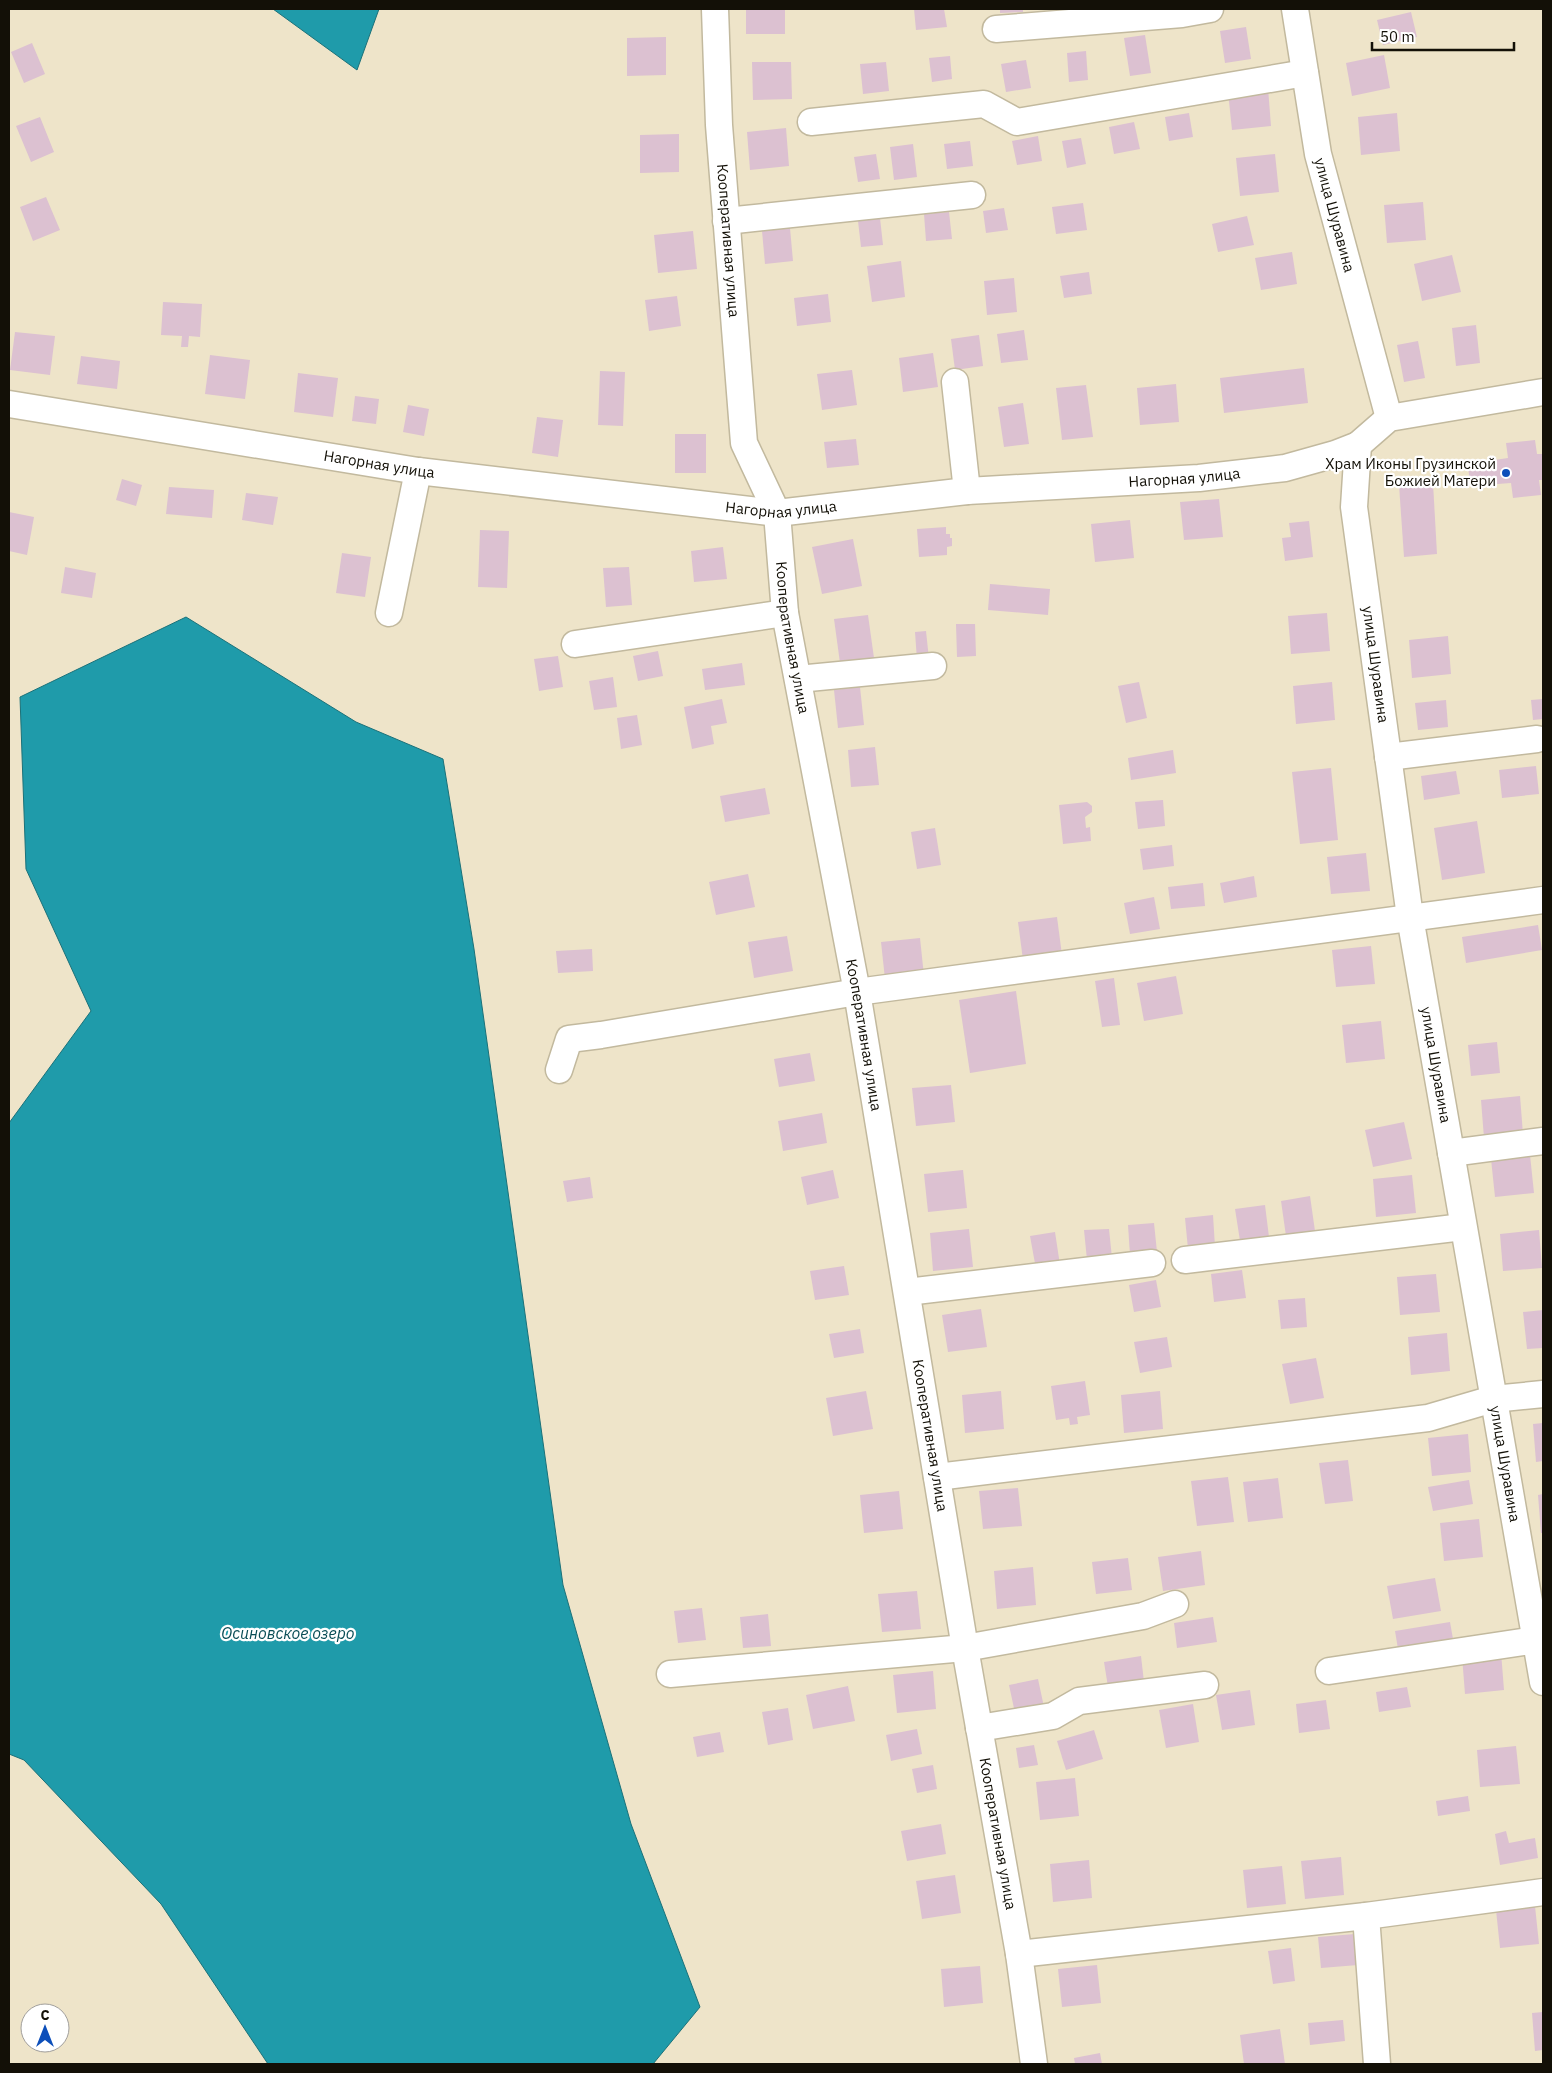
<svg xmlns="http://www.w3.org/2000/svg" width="1552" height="2073" viewBox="0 0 1552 2073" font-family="'IBM Plex Sans',sans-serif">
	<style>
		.water { fill: #1f9baa; stroke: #1b7179 }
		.building { fill: #dcc1d1 }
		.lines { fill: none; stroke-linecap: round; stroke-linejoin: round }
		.minor-casing { stroke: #c2b99e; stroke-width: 29 }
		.minor { stroke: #fff; stroke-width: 26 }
		.poi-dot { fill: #0d4fba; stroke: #fff; stroke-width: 2 }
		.labels { text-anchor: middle; stroke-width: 4.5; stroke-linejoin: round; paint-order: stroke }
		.street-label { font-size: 15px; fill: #131007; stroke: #fff }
		.poi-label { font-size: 15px; fill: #131007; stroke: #fff; text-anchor: end }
		.water-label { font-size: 16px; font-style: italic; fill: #094d56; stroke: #fff }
	</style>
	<rect width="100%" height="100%" fill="#eee4c9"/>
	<g class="water">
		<path d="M273,9h106l-22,61z"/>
		<path d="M186,617l170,105 87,37 31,190 89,636 68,239 69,183 -47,57h-385l-107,-160 -137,-144 -15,-6v-631l82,-112 -65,-142 -6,-172z"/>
	</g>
	<g class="building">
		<rect x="746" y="9" width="39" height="25"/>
		<path d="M914,9h30l3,18 -31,3z"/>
		<path d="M1000,9h23v3l-23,1z"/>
		<path d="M1411,12l6,25 -34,8 -6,-25z"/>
		<path d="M1246,27l5,32 -26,4 -5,-32z"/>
		<path d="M1145,35l6,38 -21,3 -6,-38z"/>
		<path d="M666,37v38l-39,1v-38z"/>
		<path d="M32,43l13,31 -21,9 -13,-31z"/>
		<path d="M1086,51l2,29 -19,2 -2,-29z"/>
		<path d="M1384,55l6,33 -38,8 -6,-33z"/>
		<path d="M950,56l2,23 -20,3 -3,-24z"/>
		<path d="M1026,60l5,28 -25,4 -5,-28z"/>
		<path d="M752,62h39l1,37 -39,1z"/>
		<path d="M886,62l3,29 -26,3 -3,-30z"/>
		<path d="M1268,88l3,38 -39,4 -4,-38z"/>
		<path d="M1189,113l4,24 -24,4 -4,-24z"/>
		<path d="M1397,113l3,38 -39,4 -3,-38z"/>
		<path d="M40,117l14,35 -23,10 -15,-36z"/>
		<path d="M1134,122l6,27 -26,5 -5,-27z"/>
		<path d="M786,128l3,38 -39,4 -3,-38z"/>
		<path d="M679,134v38l-39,1v-38z"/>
		<path d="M1038,136l4,25 -25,4 -5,-24z"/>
		<path d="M1081,138l5,26 -19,4 -5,-27z"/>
		<path d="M970,141l3,25 -26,3 -3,-25z"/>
		<path d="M913,144l4,33 -23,3 -4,-33z"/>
		<path d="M876,154l4,25 -22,3 -4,-25z"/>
		<path d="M1275,154l4,38 -39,4 -4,-38z"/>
		<path d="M46,197l14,33 -27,11 -13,-34z"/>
		<path d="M1423,202l3,38 -39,3 -3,-38z"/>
		<path d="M1083,203l4,27 -31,4 -4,-27z"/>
		<path d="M1004,208l4,22 -22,3 -3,-22z"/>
		<path d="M949,212l3,27 -26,2 -2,-27z"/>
		<path d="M1247,216l7,29 -36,7 -6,-28z"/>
		<path d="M880,218l3,27 -22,2 -3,-26z"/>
		<path d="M790,228l3,33 -28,3 -3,-33z"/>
		<path d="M693,231l4,38 -39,4 -4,-38z"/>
		<path d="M1292,252l5,32 -36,6 -6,-32z"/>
		<path d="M1452,255l9,37 -39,9 -8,-37z"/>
		<path d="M901,261l4,36 -33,5 -5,-36z"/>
		<path d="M1089,272l3,22 -28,4 -4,-22z"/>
		<path d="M1014,278l3,34 -30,3 -3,-34z"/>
		<path d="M828,294l3,28 -34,4 -3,-28z"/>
		<path d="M677,296l4,30 -32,5 -4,-31z"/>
		<path d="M163,302l39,2 -2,33 -11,-1 -1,11h-7l1,-11 -21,-1z"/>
		<path d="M1476,325l4,38 -24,3 -4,-38z"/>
		<path d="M1024,330l4,30 -27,3 -4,-29z"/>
		<path d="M15,332l40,4 -5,39 -40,-5z"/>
		<path d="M979,335l4,31 -28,4 -4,-31z"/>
		<path d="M1418,341l7,37 -21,4 -7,-37z"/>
		<path d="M933,353l5,34 -35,5 -4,-34z"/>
		<path d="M210,355l40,5 -5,39 -40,-5z"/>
		<path d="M81,356l39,5 -3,28 -40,-5z"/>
		<path d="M1304,368l4,35 -84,10 -4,-35z"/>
		<path d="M852,370l5,35 -35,5 -5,-36z"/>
		<path d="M600,371l25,1 -2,54 -25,-1z"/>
		<path d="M298,373l40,5 -5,39 -39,-5z"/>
		<path d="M1176,384l3,38 -39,3 -3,-37z"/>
		<path d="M1086,385l7,52 -31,3 -6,-52z"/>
		<path d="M355,396l24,3 -3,25 -24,-3z"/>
		<path d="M1023,403l6,41 -25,3 -6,-40z"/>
		<path d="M408,405l21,4 -5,27 -21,-4z"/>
		<path d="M537,417l26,3 -5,37 -26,-4z"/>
		<rect x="675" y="434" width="31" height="39"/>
		<path d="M856,439l3,26 -32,3 -3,-26z"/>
		<path d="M1535,440l2,14h6v26h-4l2,15 -28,3 -2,-15 -27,2 -2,-4 -12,1 -2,-15 13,-1v-4l27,-4 -2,-15z"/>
		<path d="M122,479l20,6 -6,21 -20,-6z"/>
		<path d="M1433,483l4,71 -33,3 -5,-72z"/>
		<path d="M169,487l45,3 -2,28 -46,-4z"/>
		<path d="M246,493l32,4 -5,28 -31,-5z"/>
		<path d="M1219,499l4,38 -39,3 -4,-38z"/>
		<path d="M9,512l25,5 -7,38 -18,-4z"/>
		<path d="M1130,520l4,38 -39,4 -4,-38z"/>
		<path d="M1309,521l4,36 -28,4 -3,-23 9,-1 -2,-14z"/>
		<path d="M946,527v7h4v4h2v8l-5,1v8l-28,2 -2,-28z"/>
		<path d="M480,530l29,1 -2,57 -29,-1z"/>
		<path d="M853,539l9,47 -40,8 -10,-47z"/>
		<path d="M723,547l4,32 -33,3 -3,-31z"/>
		<path d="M342,553l29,4 -6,40 -29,-4z"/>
		<path d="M65,567l31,6 -4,25 -31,-5z"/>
		<path d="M629,567l3,38 -26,2 -3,-39z"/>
		<path d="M990,584l60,5 -2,26 -60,-5z"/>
		<path d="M1327,613l3,38 -39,3 -3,-38z"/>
		<path d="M868,615l6,43 -34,5 -6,-44z"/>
		<path d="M956,624h19l1,32 -19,1z"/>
		<path d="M926,631l3,28 -12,1 -2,-28z"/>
		<path d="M1448,636l3,38 -39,4 -3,-38z"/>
		<path d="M658,651l5,25 -25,5 -5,-25z"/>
		<path d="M558,656l5,31 -24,4 -5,-32z"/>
		<path d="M742,663l3,22 -40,5 -3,-21z"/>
		<path d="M613,677l4,30 -23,3 -5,-29z"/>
		<path d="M1139,682l8,36 -21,5 -8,-37z"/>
		<path d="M1332,682l3,38 -39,4 -3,-38z"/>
		<path d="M860,687l4,38 -26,3 -4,-38z"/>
		<path d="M722,699l5,24 -16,3 3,18 -22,5 -8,-42z"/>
		<path d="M1543,699v20l-10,1 -2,-20z"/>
		<path d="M1446,700l2,27 -30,3 -3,-27z"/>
		<path d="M637,715l5,30 -21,4 -4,-31z"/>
		<path d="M875,747l4,38 -28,2 -3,-37z"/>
		<path d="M1173,750l3,23 -45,7 -3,-22z"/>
		<path d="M1536,766l3,28 -37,4 -3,-28z"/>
		<path d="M1331,768l7,72 -38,4 -8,-72z"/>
		<path d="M1456,771l4,23 -36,6 -3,-24z"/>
		<path d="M765,788l5,26 -45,8 -5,-26z"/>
		<path d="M1163,800l2,26 -27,3 -3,-27z"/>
		<path d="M1087,802l5,4v6l-7,5 1,11 4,-1 1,14 -28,3 -4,-39z"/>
		<path d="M1477,821l8,52 -43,7 -8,-52z"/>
		<path d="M935,828l6,37 -24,4 -6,-37z"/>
		<path d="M1172,845l2,21 -31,4 -3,-21z"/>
		<path d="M1366,853l4,38 -39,3 -4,-37z"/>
		<path d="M748,874l7,33 -39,8 -7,-33z"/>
		<path d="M1254,876l3,21 -33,6 -4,-20z"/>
		<path d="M1203,883l2,23 -34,3 -3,-22z"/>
		<path d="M1154,897l6,32 -30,5 -6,-31z"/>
		<path d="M1057,917l5,38 -39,5 -5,-38z"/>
		<path d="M1538,925l4,25 -76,13 -4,-26z"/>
		<path d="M787,936l6,35 -39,7 -6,-36z"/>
		<path d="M920,938l4,38 -39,3 -4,-37z"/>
		<path d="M1371,946l4,38 -39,3 -4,-37z"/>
		<path d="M592,949l1,22 -35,2 -2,-22z"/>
		<path d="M1176,976l7,38 -39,7 -7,-38z"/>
		<path d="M1114,978l6,47 -18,2 -7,-46z"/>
		<path d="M1016,991l10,73 -56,9 -11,-73z"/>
		<path d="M1381,1021l4,38 -39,4 -4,-38z"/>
		<path d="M1497,1042l3,31 -29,3 -3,-31z"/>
		<path d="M810,1053l5,28 -36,6 -5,-28z"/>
		<path d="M951,1085l4,37 -39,4 -4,-38z"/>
		<path d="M1520,1096l3,38 -39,4 -3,-38z"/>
		<path d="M822,1113l5,30 -44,8 -5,-30z"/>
		<path d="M1404,1122l8,37 -39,8 -8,-37z"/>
		<path d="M1530,1155l4,38 -39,4 -4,-38z"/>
		<path d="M833,1170l6,28 -32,7 -6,-28z"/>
		<path d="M963,1170l4,38 -39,4 -4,-38z"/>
		<path d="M1412,1175l4,38 -40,4 -3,-38z"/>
		<path d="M590,1177l3,21 -26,4 -4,-21z"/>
		<path d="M1310,1196l5,35 -29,5 -5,-35z"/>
		<path d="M1265,1205l4,32 -29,4 -5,-32z"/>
		<path d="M1213,1215l2,32 -27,2 -3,-31z"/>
		<path d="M1154,1223l3,29 -27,3 -2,-30z"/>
		<path d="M969,1229l4,38 -40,4 -3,-38z"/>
		<path d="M1109,1229l3,29 -25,2 -3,-30z"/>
		<path d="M1539,1230l3,38 -39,3 -3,-37z"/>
		<path d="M1055,1232l5,33 -24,4 -6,-33z"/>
		<path d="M844,1266l5,29 -34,5 -5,-29z"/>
		<path d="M1242,1270l4,28 -32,4 -3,-28z"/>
		<path d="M1436,1274l4,38 -40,3 -3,-38z"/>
		<path d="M1156,1280l5,27 -27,5 -5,-27z"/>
		<path d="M1305,1298l2,29 -26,2 -3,-29z"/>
		<path d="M981,1309l6,38 -39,5 -6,-37z"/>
		<path d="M1543,1310v38l-16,1 -4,-37z"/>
		<path d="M860,1329l4,24 -30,5 -5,-24z"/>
		<path d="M1447,1333l3,38 -39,4 -3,-38z"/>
		<path d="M1167,1337l5,30 -32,6 -6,-31z"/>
		<path d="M1316,1358l8,40 -34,6 -8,-40z"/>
		<path d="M1085,1381l5,34 -13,2 1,7 -8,1 -1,-7 -13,2 -5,-34z"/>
		<path d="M866,1391l7,38 -40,7 -7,-38z"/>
		<path d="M1001,1391l3,38 -39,4 -3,-38z"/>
		<path d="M1160,1391l3,38 -39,4 -3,-38z"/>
		<path d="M1543,1423v38l-7,1 -3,-38z"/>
		<path d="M1468,1434l3,38 -39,4 -4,-38z"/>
		<path d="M1348,1460l5,41 -28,3 -6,-41z"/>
		<path d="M1228,1477l6,45 -37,4 -6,-45z"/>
		<path d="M1278,1478l5,40 -35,4 -5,-40z"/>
		<path d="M1469,1480l4,24 -40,7 -5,-24z"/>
		<path d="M1018,1488l4,38 -39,3 -4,-38z"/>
		<path d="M899,1491l4,38 -39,4 -4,-38z"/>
		<path d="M1543,1494v39h-2l-3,-38z"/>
		<path d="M1479,1519l4,38 -39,4 -4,-38z"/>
		<path d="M1201,1551l4,34 -42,6 -5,-34z"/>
		<path d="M1128,1558l4,32 -36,4 -4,-32z"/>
		<path d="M1033,1567l3,38 -39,4 -3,-38z"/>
		<path d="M1435,1578l6,33 -48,8 -6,-33z"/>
		<path d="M917,1591l4,38 -39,3 -4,-38z"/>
		<path d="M702,1608l4,32 -28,3 -4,-32z"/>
		<path d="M768,1614l3,32 -28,2 -3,-31z"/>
		<path d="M1213,1617l4,25 -40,6 -3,-25z"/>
		<path d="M1450,1622l3,17 -55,10 -3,-18z"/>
		<path d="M1501,1652l3,38 -39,4 -3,-38z"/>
		<path d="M1141,1656l3,26 -36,5 -4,-25z"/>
		<path d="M933,1671l3,38 -39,4 -4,-38z"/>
		<path d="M1038,1679l6,28 -29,6 -6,-28z"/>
		<path d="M848,1686l7,35 -42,8 -7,-34z"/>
		<path d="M1407,1687l4,20 -32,5 -3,-20z"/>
		<path d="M1250,1690l5,35 -33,5 -6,-35z"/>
		<path d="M1326,1700l4,29 -31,4 -3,-29z"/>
		<path d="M1193,1704l6,38 -33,6 -7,-38z"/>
		<path d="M788,1708l5,32 -25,5 -6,-33z"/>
		<path d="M917,1729l5,25 -31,7 -5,-26z"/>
		<path d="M1094,1730l9,29 -37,11 -9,-29z"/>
		<path d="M720,1732l4,20 -27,5 -4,-20z"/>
		<path d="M1034,1745l4,20 -19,3 -3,-20z"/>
		<path d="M1516,1746l4,38 -40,3 -3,-37z"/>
		<path d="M933,1765l4,24 -20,4 -5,-24z"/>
		<path d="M1075,1778l4,38 -39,4 -4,-38z"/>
		<path d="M1468,1796l2,15 -32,5 -2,-15z"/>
		<path d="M941,1824l5,30 -39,7 -6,-30z"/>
		<path d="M1506,1831l3,12 26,-5 3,20 -38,7 -5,-31z"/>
		<path d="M1341,1857l3,38 -39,4 -4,-38z"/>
		<path d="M1089,1860l3,38 -39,4 -3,-38z"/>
		<path d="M1282,1866l4,38 -39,4 -4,-38z"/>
		<path d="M955,1875l6,38 -39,6 -6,-38z"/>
		<path d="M1535,1906l4,38 -39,4 -4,-38z"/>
		<path d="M1355,1934l3,31 -37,3 -3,-31z"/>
		<path d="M1291,1948l4,33 -22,3 -5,-33z"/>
		<path d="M1097,1965l4,38 -39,4 -4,-38z"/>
		<path d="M980,1966l3,37 -39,4 -3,-38z"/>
		<path d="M1543,2012v38l-8,1 -3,-38z"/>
		<path d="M1343,2020l2,21 -35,4 -2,-22z"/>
		<path d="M1280,2029l5,35h-41l-4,-29z"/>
		<path d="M1100,2053l2,11h-27l-1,-6z"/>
	</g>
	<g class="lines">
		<g class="minor-casing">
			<g id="minor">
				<path id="s1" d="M715,9l4,116 25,318 33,70 8,100 72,379 108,656 54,306 15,110"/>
				<path id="s2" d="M1295,9l23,145 71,264"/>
				<path d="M996,29l186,-15 28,-5"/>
				<path d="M811,122l173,-18 33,18 288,-49"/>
				<path d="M726,221l246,-26"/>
				<path d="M955,382l12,109"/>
				<path id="s3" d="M9,404l409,67 359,42 190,-22 232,-13 86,-10 50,-14 23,-9 31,-27 154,-26"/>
				<path id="s4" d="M1358,445l-4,62 56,410 133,765"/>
				<path d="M389,613l29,-142"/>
				<path d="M575,644l210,-31"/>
				<path d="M798,679l135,-13"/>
				<path d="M1388,757l149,-18"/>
				<path d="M559,1070l10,-31 32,-4 256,-43 686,-92"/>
				<path d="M1451,1153l92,-12"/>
				<path d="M1185,1260l278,-33"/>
				<path d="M907,1292l245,-29"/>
				<path d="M937,1477l491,-59 65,-19 50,-5"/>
				<path d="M1329,1671l207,-31"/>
				<path d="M670,1674l295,-26 178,-32 32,-12"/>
				<path d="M979,1728l74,-12 26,-15 126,-16"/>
				<path d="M1366,1916l11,148"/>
				<path d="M1019,1954l347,-38 177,-24"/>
			</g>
		</g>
		<use href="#minor" class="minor"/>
	</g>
	<circle class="poi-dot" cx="1506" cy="473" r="5"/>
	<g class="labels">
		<g class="street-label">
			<text dy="5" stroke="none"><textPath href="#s2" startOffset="210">улица Шуравина</textPath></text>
			<text dy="5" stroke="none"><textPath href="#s1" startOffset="232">Кооперативная улица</textPath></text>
			<text dy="5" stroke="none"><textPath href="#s3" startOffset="375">Нагорная улица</textPath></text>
			<text dy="5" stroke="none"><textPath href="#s3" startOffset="1185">Нагорная улица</textPath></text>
			<text dy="5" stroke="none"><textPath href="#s3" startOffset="780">Нагорная улица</textPath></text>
			<text dy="5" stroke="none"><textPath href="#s1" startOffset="638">Кооперативная улица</textPath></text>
			<text dy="5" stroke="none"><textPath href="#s4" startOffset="221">улица Шуравина</textPath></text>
			<text dy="5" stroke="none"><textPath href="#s1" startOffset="1042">Кооперативная улица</textPath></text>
			<text dy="5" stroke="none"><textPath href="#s4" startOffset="626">улица Шуравина</textPath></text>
			<text dy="5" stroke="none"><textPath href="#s1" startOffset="1448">Кооперативная улица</textPath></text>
			<text dy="5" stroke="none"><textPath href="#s4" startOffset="1031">улица Шуравина</textPath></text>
			<text dy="5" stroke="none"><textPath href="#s1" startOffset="1852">Кооперативная улица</textPath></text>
		</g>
		<g class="poi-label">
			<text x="1496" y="469">Храм Иконы Грузинской<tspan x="1496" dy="17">Божией Матери</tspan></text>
		</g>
		<g class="water-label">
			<text x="288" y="1639">Осиновское озеро</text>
		</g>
	</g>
	<rect width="1552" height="2073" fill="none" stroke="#131007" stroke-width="20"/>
	<g transform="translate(45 2028)"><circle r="24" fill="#ffffff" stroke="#a19f9c"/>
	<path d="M0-4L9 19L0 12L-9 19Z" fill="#0d4fba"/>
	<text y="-8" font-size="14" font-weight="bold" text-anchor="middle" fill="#131007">С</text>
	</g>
	<path d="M1372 42v8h142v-8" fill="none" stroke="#131007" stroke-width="2.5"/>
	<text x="1380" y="42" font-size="15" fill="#131007" stroke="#ffffff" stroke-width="4" paint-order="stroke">50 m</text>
</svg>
